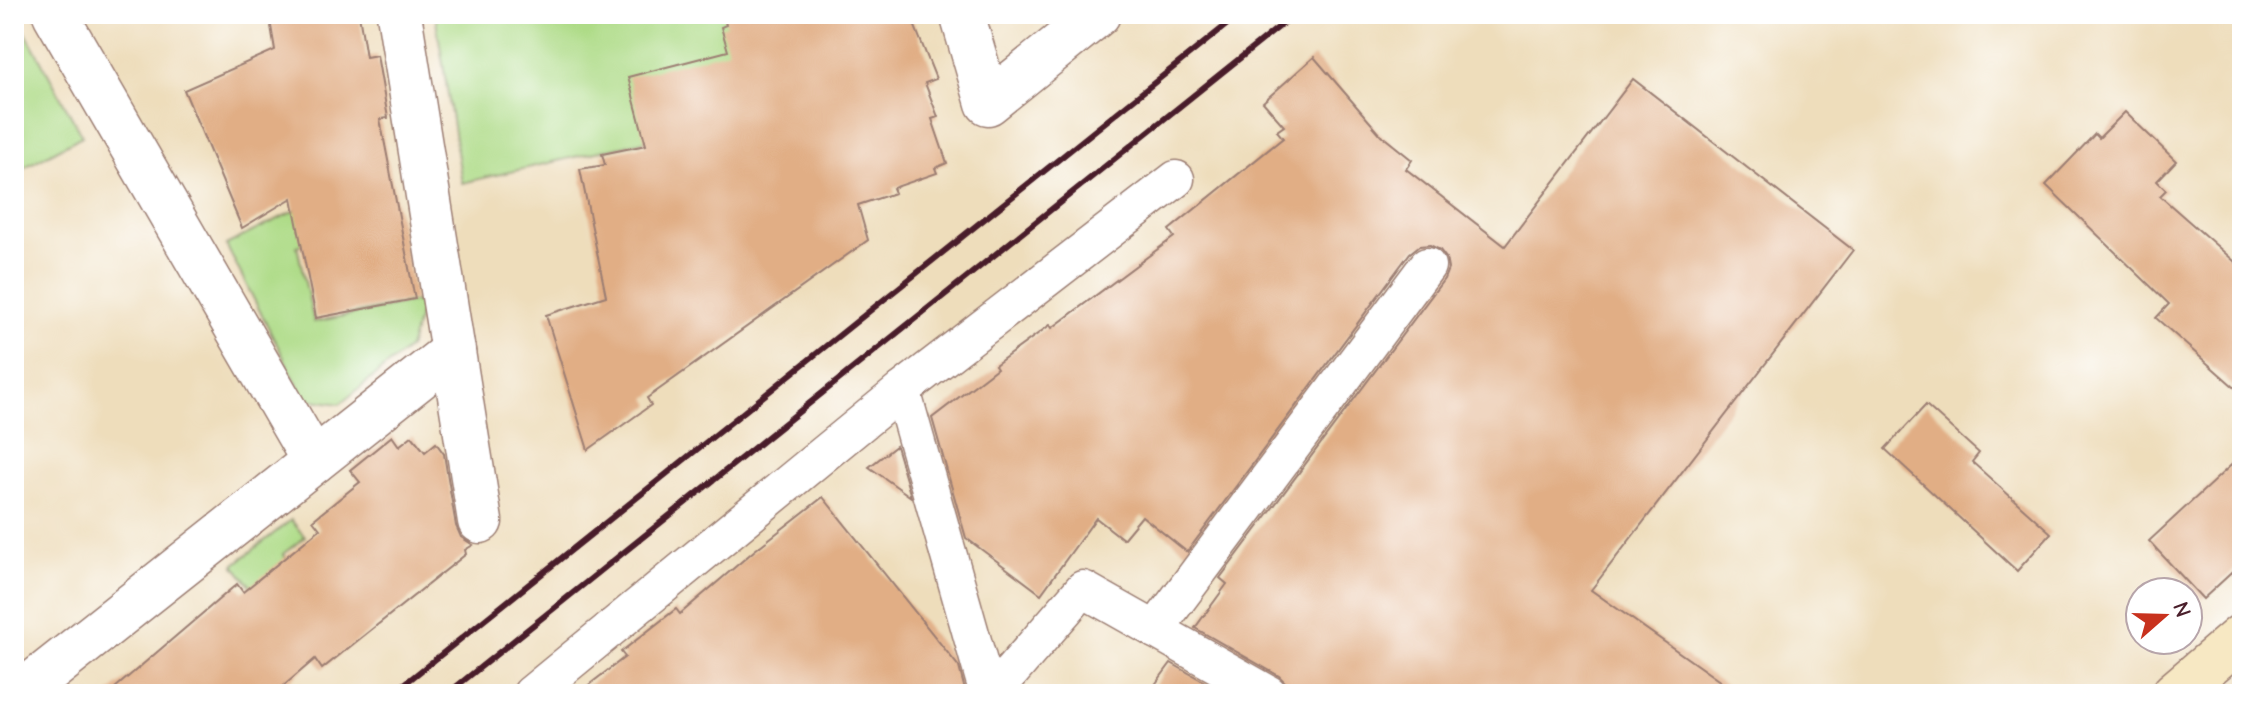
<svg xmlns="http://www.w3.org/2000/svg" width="2256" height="708" viewBox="0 0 2256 708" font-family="'Comic Neue',sans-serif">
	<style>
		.green { fill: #aedb87; stroke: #7c7d59; stroke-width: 2 }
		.building { fill: #e1ae85 }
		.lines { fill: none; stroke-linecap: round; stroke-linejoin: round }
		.service-casing { stroke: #9c7e73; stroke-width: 39 }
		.minor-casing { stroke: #9c7e73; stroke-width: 47 }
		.secondary-casing { stroke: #9c7e73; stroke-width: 47 }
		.service { stroke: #fff; stroke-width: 36 }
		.minor { stroke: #fff; stroke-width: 44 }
		.secondary { stroke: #f7e8c3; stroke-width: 44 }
		.rail { stroke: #4a1f2b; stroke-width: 6 }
	</style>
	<rect width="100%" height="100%" fill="#fff"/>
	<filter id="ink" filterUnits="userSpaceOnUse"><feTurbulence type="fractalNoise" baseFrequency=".0125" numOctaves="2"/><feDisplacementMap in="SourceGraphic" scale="16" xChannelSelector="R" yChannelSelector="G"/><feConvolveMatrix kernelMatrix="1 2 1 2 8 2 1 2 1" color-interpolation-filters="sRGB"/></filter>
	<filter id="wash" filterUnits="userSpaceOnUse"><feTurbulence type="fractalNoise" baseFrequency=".006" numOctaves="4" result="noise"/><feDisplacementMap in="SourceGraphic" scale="32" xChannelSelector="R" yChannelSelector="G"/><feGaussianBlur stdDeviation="1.8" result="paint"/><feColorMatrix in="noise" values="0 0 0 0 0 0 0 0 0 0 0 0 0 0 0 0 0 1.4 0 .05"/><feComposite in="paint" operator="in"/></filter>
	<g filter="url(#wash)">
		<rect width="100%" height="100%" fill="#edb"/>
		<g class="green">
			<path d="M435,14h382l21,82 -376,87z"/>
			<path d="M20,22l62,114 -68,37v-148z"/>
			<path d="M300,208l7,34 -10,4 17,76 103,-21 4,9 -12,38 -69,56 -35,-5 -79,-154z"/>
			<path d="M291,520l14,17 -22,17 8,11 -27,37 -30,-37z"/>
		</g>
		<g id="blocks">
			<g class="building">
				<path d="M269,14h90l7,43 11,-2 11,63 -8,1 35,180 -99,19 -24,-120 -50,30 -58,-138 91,-40z"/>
				<path d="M723,14h187l26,65 -11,4 13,34 -6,2 15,44 -12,5 2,5 -44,15 2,5 -37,12 10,35 -221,158 4,7 -63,45 -42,-135 60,-19 -26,-127 25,-4 -3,-11 44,-9 -18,-68 100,-26 -7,-24 5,-2z"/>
				<path d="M1314,57l67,78 31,25 -6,9 99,77 128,-167 220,171 -262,340 147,104h-448l-3,-10 -8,-8 -84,-48 32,-44 -7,-6 224,-299 4,-10 -2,-11 -6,-8 -10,-5 -11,1 -9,7 -223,299 -45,-36 -19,23 -27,-21 -55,76 -75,-56 -34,-120 65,-50 -2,-3 55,-40 2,3 122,-91 -5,-7 114,-92 -6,-7 7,-5 -21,-24z"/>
				<path d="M2125,112l51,49 -19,20 9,9 -6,6 82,72v126l-86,-76 13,-14 -123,-119 49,-51 4,4z"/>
				<path d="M1926,405l53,48 -7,9 79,71 -34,38 -132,-122z"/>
				<path d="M392,436l7,10 13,-10 13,16 11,-9 8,11 12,72 5,11 12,8 -8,5 1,4 -144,115 -7,-10 -41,35h-166l129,-110 6,8 77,-63 -7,-9 47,-38 -10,-12z"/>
				<path d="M896,446l15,51 -42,-30z"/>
				<path d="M2242,455v108l-39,36 -54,-58z"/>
				<path d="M823,497l136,170 7,27h-389l48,-37 -4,-5 55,-43 4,5 75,-64z"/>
				<path d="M1171,663l55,31h-78z"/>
			</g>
		</g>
	</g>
	<g filter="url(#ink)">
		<use href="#blocks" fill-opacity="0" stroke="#9c7e73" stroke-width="2"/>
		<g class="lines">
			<g class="service-casing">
				<g id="service">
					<path d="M902,390l86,304"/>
					<path d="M1155,630l272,-364"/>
					<path d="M531,694l371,-304 274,-211"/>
					<path d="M992,694l91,-105 186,105"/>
				</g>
			</g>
			<g class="minor-casing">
				<g id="minor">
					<path d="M55,14l259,447"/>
					<path d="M399,14l81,507"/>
					<path d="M962,14l26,89 110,-89"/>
					<path d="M20,694l433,-343"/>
				</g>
			</g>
			<g class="secondary-casing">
				<path id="secondary" d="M2174,694l68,-58"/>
			</g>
			<use href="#service" class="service"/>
			<use href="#minor" class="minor"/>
			<use href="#secondary" class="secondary"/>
			<g class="rail">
				<path d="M392,694l848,-680"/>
				<path d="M447,694l848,-680"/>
			</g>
		</g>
	</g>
	<rect width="2256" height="708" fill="none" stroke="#fff" stroke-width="48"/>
	<g transform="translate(2164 616) rotate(70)"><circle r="38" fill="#ffffff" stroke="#b7a5aa" stroke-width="2"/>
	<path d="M0-6L14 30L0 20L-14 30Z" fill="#c8321e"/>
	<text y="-12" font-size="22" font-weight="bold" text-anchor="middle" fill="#4a1f2b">N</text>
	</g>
</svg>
